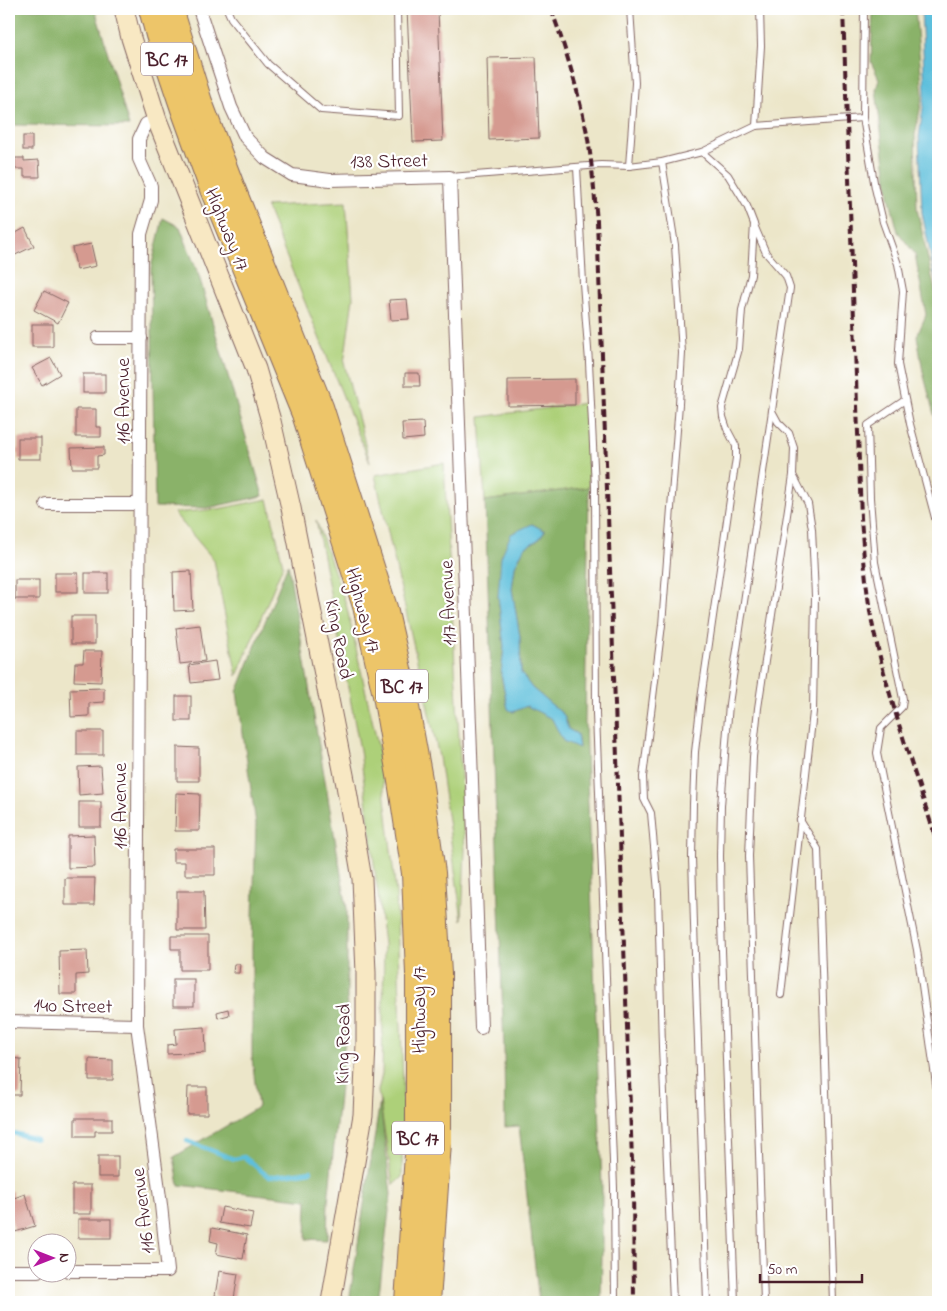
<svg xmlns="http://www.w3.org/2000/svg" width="947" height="1311" viewBox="0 0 947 1311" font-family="'Indie Flower',sans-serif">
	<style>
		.green { fill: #add079; stroke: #7c7852 }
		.forest { fill: #8ab269; stroke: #6a684a; fill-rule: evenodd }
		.water { fill: #5dbfdc; stroke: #546f84 }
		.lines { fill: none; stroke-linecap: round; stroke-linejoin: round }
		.stream { stroke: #5dbfdc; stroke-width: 4.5 }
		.building { fill: #d59a90 }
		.lane-casing { stroke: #836562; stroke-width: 8 }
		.street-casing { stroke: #836562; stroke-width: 14 }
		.secondary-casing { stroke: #836562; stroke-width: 21 }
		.highway-casing { stroke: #836562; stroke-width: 26 }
		.lane { stroke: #fff; stroke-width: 6 }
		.street { stroke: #fff; stroke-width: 12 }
		.secondary { stroke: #f8e8c3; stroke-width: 19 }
		.highway { stroke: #edc569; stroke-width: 24 }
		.rail { stroke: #4a1f2b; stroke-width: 4; stroke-dasharray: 8 4; stroke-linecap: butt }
		.labels { text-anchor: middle; stroke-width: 4.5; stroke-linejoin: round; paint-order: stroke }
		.shield { fill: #fff; stroke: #80626b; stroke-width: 1 }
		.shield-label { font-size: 19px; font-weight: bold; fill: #4a1f2b }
		.street-label { font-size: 20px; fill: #4a1f2b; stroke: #fff }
	</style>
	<rect width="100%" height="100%" fill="#fff"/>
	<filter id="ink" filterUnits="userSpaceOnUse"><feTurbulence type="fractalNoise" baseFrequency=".02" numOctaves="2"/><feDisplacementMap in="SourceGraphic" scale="10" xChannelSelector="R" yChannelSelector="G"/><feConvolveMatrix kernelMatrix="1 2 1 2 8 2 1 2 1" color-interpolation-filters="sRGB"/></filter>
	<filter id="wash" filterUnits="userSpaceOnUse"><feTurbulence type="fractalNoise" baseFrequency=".0096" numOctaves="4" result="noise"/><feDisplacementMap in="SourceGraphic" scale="20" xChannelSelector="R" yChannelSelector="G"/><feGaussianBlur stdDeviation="1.12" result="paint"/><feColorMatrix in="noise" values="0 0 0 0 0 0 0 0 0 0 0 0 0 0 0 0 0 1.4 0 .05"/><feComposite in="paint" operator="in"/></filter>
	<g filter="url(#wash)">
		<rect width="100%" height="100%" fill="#ece6c9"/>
		<g class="green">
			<path d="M346,202l7,96 -9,65 26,100 -104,-257z"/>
			<path d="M586,403l3,84 -104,14 -5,-84z"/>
			<path d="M444,463l21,387 -3,70 -23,-163 -64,-282z"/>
			<path d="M268,499l15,66 -46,111 -23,-116 -40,-47 44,-4z"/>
			<path d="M316,520l30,84 34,151 16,138 7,189 -1,95 -9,8 -15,-94 4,-17 2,-130 -24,-194z"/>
		</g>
		<g class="forest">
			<path d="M9,9h86l34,117 -120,-1z"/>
			<path d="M873,9h42l8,86 -8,40 2,74 19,86 2,15v120l-15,-58 -6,-36 9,-21 -11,-61 -17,-22 -9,-36 -13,-106 3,-11 -8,-17z"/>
			<path d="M163,218l17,9 19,49 64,220 -56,12 -52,-1 -4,-239z"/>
			<path d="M589,487l-4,235 17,465v69l-1,46h-62l-20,-176 -14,1 -1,-77 -19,-549zM532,524l13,7 -6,8 -15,9 -9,18 -3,23 8,48 1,36 11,15 32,27 4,14 9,5 2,13 -16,-6 -10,-22 -26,-13 -14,6 -5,-3 -7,-34 3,-28 -6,-51z"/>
			<path d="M288,564l59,345v111l-19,182 -1,38 -21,-1 1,-39 -128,-15 -5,-28 84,-50 -6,-49v-111l4,-123 -19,-132z"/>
			<path d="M380,1101l11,93 -13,108h-29z"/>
		</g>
		<g class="water">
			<path d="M921,9h17v283l-16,-79 -3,-76 6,-44z"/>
			<path d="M532,524l13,7 -6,8 -15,9 -9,18 -3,23 8,48 1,36 11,15 32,27 4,14 9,5 2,14 -16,-7 -11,-22 -25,-13 -14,6 -5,-3 -7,-35 3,-27 -6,-51 3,-39 10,-23z"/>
		</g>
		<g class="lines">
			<g class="stream">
				<path d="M9,1132l27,7"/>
				<path d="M187,1141l47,18 10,-2 25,20 42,-6"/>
			</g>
		</g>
		<g id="blocks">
			<g class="building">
				<path d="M407,9h31l5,132 -30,1z"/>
				<path d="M536,57l3,81 -50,2 -2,-82z"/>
				<rect x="23" y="136" width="9" height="14"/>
				<path d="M15,158h9v3l15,-1 1,17h-16v-8h-9z"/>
				<path d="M9,223l5,11 11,-6 9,18 -25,12z"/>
				<path d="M91,244l5,22 -19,4 -5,-22z"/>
				<path d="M44,291l24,12 -10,20 -24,-13z"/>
				<path d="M407,299l2,20 -18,1 -2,-20z"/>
				<rect x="32" y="324" width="21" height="23"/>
				<path d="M51,358l9,16 -18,11 -10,-17z"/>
				<path d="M405,373h14l1,13h-15z"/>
				<rect x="83" y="374" width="22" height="19"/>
				<path d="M575,379v26l-67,1v-26z"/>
				<path d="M76,409h20v18h5v10h-25z"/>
				<path d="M423,422l1,16 -21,2 -1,-17z"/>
				<rect x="18" y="438" width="23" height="21"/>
				<path d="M104,447v8l-7,1v12h-25l-1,-20z"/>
				<path d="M191,571l2,39 -19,1 -1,-39z"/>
				<rect x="55" y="573" width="23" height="19"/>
				<rect x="85" y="573" width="23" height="20"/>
				<rect x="15" y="580" width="24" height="19"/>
				<rect x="71" y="616" width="24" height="28"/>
				<path d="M200,625l5,36 -25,3 -4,-36z"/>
				<path d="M84,651h18l-1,31 -27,-1 1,-18h8z"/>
				<path d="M215,661l3,19 -27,3 -2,-18z"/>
				<path d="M104,688v14l-15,1v13l-18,1 -1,-28z"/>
				<rect x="176" y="696" width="15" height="25"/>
				<rect x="77" y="731" width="26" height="24"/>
				<path d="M177,747l22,1v33h-22z"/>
				<path d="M101,766l2,27 -24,2 -1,-28z"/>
				<path d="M176,793l24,1 -1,37h-24z"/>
				<rect x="79" y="802" width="22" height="25"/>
				<path d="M94,835l1,32 -27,1v-32z"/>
				<path d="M173,849h42v26h-30v-13h-12z"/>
				<path d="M65,878h30l-1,27h-29z"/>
				<path d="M177,891h27l1,39h-28z"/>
				<path d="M171,936h37v34h-28v-21h-9z"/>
				<path d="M87,950l1,24 -12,1v19h-16l-1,-43z"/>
				<path d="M234,964h6l-1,9h-6z"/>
				<rect x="173" y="979" width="21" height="27"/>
				<path d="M228,1009l1,6 -11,3 -1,-6z"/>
				<path d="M205,1027l1,25 -39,2v-9l9,-1 -1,-15z"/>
				<path d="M9,1058l12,1 -1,36h-11z"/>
				<path d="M89,1059l24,1v20h-24z"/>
				<path d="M188,1087h19v27h-20z"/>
				<path d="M75,1118h37v13h-17v5h-20z"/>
				<rect x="98" y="1156" width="20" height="21"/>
				<rect x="72" y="1185" width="19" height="29"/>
				<path d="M12,1191l2,7 11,-4 10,32 -20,6 -6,-19v-21z"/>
				<path d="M222,1207l31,6 -3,15 -31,-5z"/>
				<rect x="78" y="1219" width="33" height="19"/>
				<path d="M212,1228l35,7 -4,24 -27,-5 2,-11 -8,-2z"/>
				<path d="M219,1271l19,3 -4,25 -19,-3z"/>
				<rect x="9" y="1298" width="10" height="4"/>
			</g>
		</g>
	</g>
	<g filter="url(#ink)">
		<use href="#blocks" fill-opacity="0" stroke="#836562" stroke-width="1"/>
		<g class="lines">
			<g class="lane-casing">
				<g id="lane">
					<path d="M227,9l4,9 37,46 53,46 78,6 -2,-107"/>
					<path d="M864,9l-1,109 12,70 8,34 15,42 5,27 -5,73 12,60 28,105"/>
					<path d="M756,126l5,-80 -1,-37"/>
					<path d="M702,152l26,23 19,31 7,18 -3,51 -9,35 -3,39 -17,59 1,9 4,12 9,17v12l-35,241 -6,53 -2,52 -1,53 2,68 13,377"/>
					<path d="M662,162l13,83 7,108 -3,51 -17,221 -19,152 1,22 7,14 7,79 4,155 11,255"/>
					<path d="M629,166l6,-83 -5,-74"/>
					<path d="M577,167l6,116 6,79 6,125 1,227 18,474 1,114"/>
					<path d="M450,177l151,-12 28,1 33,-4 40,-10 54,-26 107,-8"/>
					<path d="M905,400l-37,25 2,73 5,64 28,137 -1,8 -21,21 -4,25 40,197 21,148"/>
					<path d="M772,411l6,11 11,11 5,15 -1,27 15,29 4,25 3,67 -2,116 -32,283"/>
					<path d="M800,820l18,29 15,453"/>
					<path d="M735,1302l-14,-378 -1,-68 1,-50 8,-102 61,-416 -4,-12 -20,-23 -12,-28"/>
					<path d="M764,1302l-15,-446 4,-99 5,-49 35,-233"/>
				</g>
			</g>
			<g class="street-casing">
				<g id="street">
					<path d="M199,9l32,98 14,30 20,21 27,17 38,5 120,-3 31,851"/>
					<path d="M98,338h43"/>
					<path d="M46,504h93"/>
					<path d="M9,1022l128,3"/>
					<path d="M9,1271h29"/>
					<path d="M68,1271h100l-7,-66 -24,-180 4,-791 10,-34v-14l-12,-27v-20l7,-15 11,-4"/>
				</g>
			</g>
			<g class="secondary-casing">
				<path id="secondary" d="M124,9l7,29 26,82 99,249 15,52 20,87 55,277 16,94 4,94v70l-3,72 -32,187"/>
			</g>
			<g class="highway-casing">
				<g id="highway">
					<path d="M151,9l7,26 25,74 29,80 92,225 61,192 20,89 15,86 14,92 4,101v166l-11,162"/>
					<path d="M171,9l29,93 32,84 89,221 64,201 19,83 16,88 13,94 6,101v168l-11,160"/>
				</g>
			</g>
			<use href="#lane" class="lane"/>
			<use href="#street" class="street"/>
			<use href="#secondary" class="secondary"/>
			<use href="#highway" class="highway"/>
			<g class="rail">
				<path d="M551,9c15,40 27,82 36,124 5,29 7,58 10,88l36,966 1,115"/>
				<path d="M843,9l18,509c3,40 5,80 14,118 16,71 41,140 63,209"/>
			</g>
		</g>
	</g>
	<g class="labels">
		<g class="shield">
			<rect x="141" y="42.5" width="52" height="33" rx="4"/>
			<rect x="376" y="669.5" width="52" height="33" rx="4"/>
			<rect x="392" y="1121.5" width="52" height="33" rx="4"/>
		</g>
		<g class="shield-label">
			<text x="167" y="66">BC 17</text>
			<text x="402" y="693">BC 17</text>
			<text x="418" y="1145">BC 17</text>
		</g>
		<g class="street-label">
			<text transform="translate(389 160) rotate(-1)" y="7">138 Street</text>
			<text transform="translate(228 229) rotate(68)" y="7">Highway 17</text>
			<text transform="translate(122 401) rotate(-90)" y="7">116 Avenue</text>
			<text transform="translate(447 603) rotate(-92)" y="7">117 Avenue</text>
			<text transform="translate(364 610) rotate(75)" y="7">Highway 17</text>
			<text transform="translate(340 639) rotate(79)" y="7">King Road</text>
			<text transform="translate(119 806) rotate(-90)" y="7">116 Avenue</text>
			<text transform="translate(73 1005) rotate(1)" y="7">140 Street</text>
			<text transform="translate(418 1010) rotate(-90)" y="7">Highway 17</text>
			<text transform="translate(342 1044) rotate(-89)" y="7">King Road</text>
			<text transform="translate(142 1211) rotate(-97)" y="7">116 Avenue</text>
		</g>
	</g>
	<rect width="947" height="1311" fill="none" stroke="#fff" stroke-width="30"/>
	<g transform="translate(52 1258) rotate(90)"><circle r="24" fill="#ffffff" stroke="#b7a5aa"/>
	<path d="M0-4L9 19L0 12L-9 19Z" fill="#b5179e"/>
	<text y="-8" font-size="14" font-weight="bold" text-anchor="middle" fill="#4a1f2b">N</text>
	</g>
	<path d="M760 1274v8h102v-8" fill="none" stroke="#4a1f2b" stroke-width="2.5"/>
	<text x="767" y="1274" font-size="15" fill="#4a1f2b" stroke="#ffffff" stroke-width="4" paint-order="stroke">50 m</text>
</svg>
